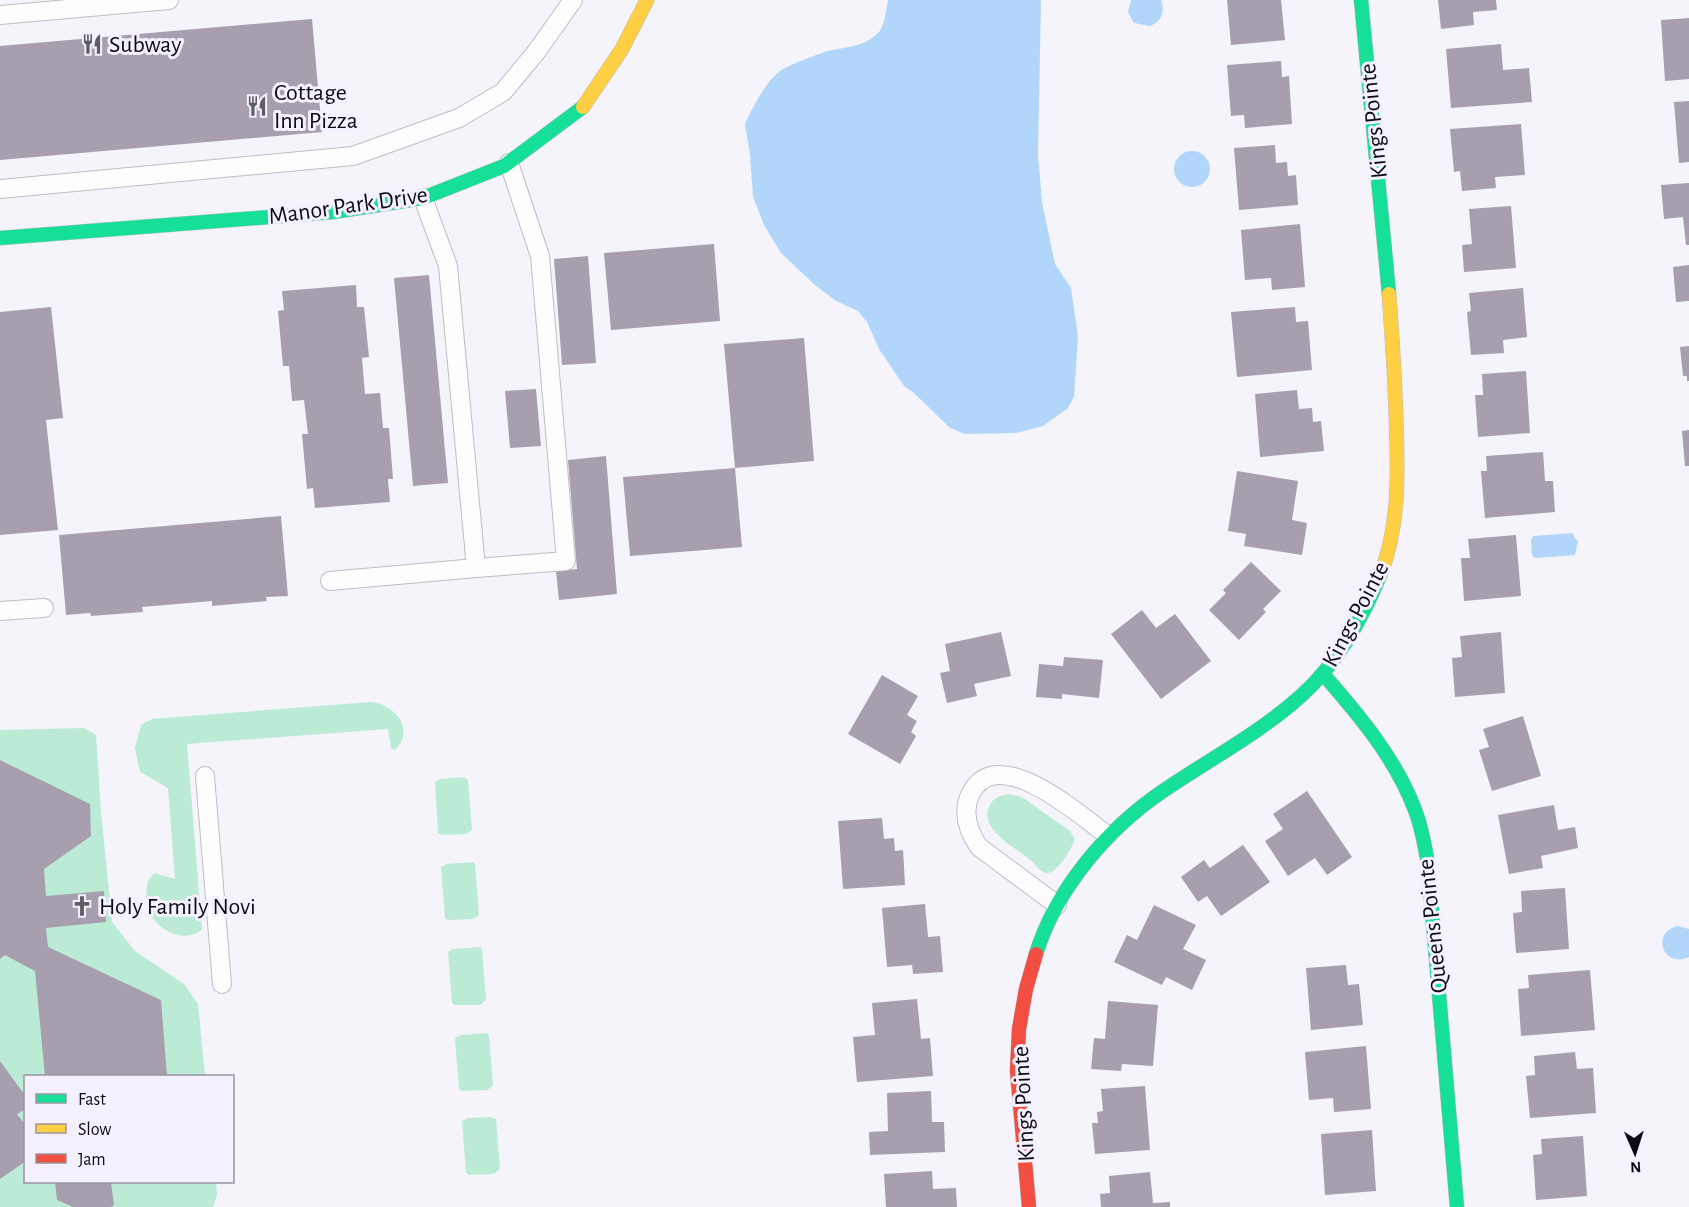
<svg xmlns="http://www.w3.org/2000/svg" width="1689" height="1207" viewBox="0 0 1689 1207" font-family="'Alegreya Sans',sans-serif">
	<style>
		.green { fill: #bbebd5 }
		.water { fill: #b1d6f9 }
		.building { fill: #a79fad }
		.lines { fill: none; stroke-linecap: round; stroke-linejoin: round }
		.lane-casing { stroke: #bfbcc3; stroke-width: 20 }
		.fast-casing { stroke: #bfbcc3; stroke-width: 15 }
		.slow-casing { stroke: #bfbcc3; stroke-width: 15 }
		.jam-casing { stroke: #bfbcc3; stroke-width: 15 }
		.lane { stroke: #fefdfe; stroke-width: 18 }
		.fast { stroke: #16e098; stroke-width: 14 }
		.slow { stroke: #ffcf43; stroke-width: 14 }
		.jam { stroke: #f24e42; stroke-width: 14 }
		.labels { text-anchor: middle; stroke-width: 6; stroke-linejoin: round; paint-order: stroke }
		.poi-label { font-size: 24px; fill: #0d0b12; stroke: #f4f0fe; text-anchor: start }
		.street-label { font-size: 24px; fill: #0d0b12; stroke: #f4f0fe }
	</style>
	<rect width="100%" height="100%" fill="#f5f4fa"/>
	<g class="green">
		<path d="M371,702c24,3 45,27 24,48l-4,-1 -3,-20 -201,15 15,185c-16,16 -47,1 -54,-20 -2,-5 -2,-18 -1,-23 0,-5 4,-9 7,-13l21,6 -7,-91 -28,-16 -5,-24 6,-23 11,-6z"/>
		<path d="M84,728l12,7 5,77 11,110 23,29 49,33 14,20 7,72h-179v106h190l1,13 -4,12h-213v-477z"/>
		<path d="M463,777l5,3 4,50 -6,4 -24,1 -4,-2 -3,-51 5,-3z"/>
		<path d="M1009,794l13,3 48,34 5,8c-3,9 -18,36 -29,34 -8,-2 -12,-11 -18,-15 -14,-11 -45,-27 -40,-48 3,-12 11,-14 21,-16z"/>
		<path d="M473,862l2,2 4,51 -6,4 -25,1 -3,-2 -4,-51 6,-3z"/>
		<path d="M480,947l2,2 4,51 -6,5h-25l-3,-2 -4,-51 5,-3z"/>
		<path d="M487,1033l2,2 4,51 -6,4 -25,1 -3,-2 -4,-51 6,-3z"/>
		<path d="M490,1117l6,2 4,50 -6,5 -25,1 -3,-3 -4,-51 6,-3z"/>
	</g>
	<g class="water">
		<path d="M888,0h153l-3,155 4,47 13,62 16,24 7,48 -4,61 -6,11 -25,18 -27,7 -51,1 -15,-6 -36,-35 -10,-7 -25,-37 -12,-27 -9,-11 -22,-10 -21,-16 -34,-32 -17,-28 -11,-28 -3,-43 -5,-30c6,-14 22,-44 35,-53 9,-6 38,-17 48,-20 17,-4 35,-4 48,-16 9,-7 10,-25 12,-35z"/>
		<path d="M1131,0h30c4,12 1,21 -11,26l-16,-3 -6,-11z"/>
		<circle cx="1192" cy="169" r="18"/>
		<path d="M1573,533l1,4 4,4 -3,14 -39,3 -4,-2 -1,-16 2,-4z"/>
		<path d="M1678,926l11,3v28c-26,12 -39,-25 -11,-31z"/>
	</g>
	<g class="building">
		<path d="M1227,0h54l4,40 -54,5z"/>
		<path d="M1438,0h58l1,10 -24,2 1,13 -33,4z"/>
		<path d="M1689,18v61l-24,2 -4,-61z"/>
		<path d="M312,19l10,113 -322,28v-114z"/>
		<path d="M1501,44l2,26 26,-2 3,34 -81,6 -5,-59z"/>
		<path d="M1281,61l1,16 7,-1 3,48 -47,4 -1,-13 -13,1 -4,-51z"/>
		<path d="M1689,101v61l-10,1 -5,-61z"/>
		<path d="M1521,124l4,51 -30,2 1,11 -34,3 -2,-20 -6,1 -4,-43z"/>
		<path d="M1275,145l1,18 11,-1 1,14 8,-1 2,30 -59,5 -5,-62z"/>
		<path d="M1689,183v62h-3l-3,-28 -19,2 -3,-34z"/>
		<path d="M1511,206l5,62 -52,4 -2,-27 10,-1 -3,-35z"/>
		<path d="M1300,224l5,63 -33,3 -1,-12 -26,2 -4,-50z"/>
		<path d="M714,244l6,77 -109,9 -7,-77z"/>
		<path d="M588,256l8,107 -34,2 -8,-106z"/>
		<path d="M1689,265v36l-13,1 -3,-35z"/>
		<path d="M429,275l19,208 -35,3 -19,-208z"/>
		<path d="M356,285l1,22h7l5,50 -7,1 3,36 15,-1 3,35h6l4,51h-5l2,23 -75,6 -2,-20 -6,1 -5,-55h6l-4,-34 -12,1 -3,-35h-6l-5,-55 6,-1 -2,-19z"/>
		<path d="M1523,288l4,49 -24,3 1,13 -33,2 -4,-43 4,-1 -2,-18z"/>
		<path d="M51,307l12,111 -17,2 12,110 -58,5v-223z"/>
		<path d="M1295,307l1,15 12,-1 4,49 -75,7 -6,-65z"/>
		<path d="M804,338l10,123 -79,7 -11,-124z"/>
		<path d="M1689,346v35h-2v-5h-4l-3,-29z"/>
		<path d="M1526,371l4,62 -52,4 -3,-42h8l-1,-21z"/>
		<path d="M536,389l5,57 -31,2 -5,-57z"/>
		<path d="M1297,390l2,19 13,-1 1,14 8,-1 3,30 -64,6 -5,-63z"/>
		<path d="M1689,430v36h-4l-3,-35z"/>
		<path d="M1543,452l2,29h8l2,31 -70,6 -4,-47h6l-1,-15z"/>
		<path d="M606,456l11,138 -58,6 -3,-29 21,-2 -9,-109z"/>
		<path d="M735,468l7,79 -112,9 -7,-79z"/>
		<path d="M1237,471l61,10 -6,39 15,3 -5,32 -58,-9 2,-12 -18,-3z"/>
		<path d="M281,516l7,80 -22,1 1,4 -55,5v-5l-70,6 1,5 -52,4 -1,-3 -24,2 -7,-80z"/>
		<path d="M1516,535l5,61 -57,5 -3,-43h9l-2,-19z"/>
		<path d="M1251,562l30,29 -18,18 3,3 -27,28 -30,-30 17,-17 -3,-3z"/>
		<path d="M1142,610l14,18 19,-14 36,47 -50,38 -50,-65z"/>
		<path d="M1001,632l10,44 -37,8 3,12 -30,7 -7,-30 10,-2 -5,-27z"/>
		<path d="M1501,632l4,61 -50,4 -3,-39 10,-1 -2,-21z"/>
		<path d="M1064,657l39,3 -4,38 -37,-4v5l-26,-2 3,-33 24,2z"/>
		<path d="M882,675l36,21 -11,19 10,6 -6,11 5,4 -16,28 -52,-30z"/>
		<path d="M1523,716l18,60 -49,15 -13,-41 10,-3 -6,-18z"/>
		<path d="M0,760l90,44 1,32 -47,33 2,27 58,-5 2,31 -60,6 2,19 113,53 6,76h-122l-10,-105 -30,-16 -5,4z"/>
		<path d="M1307,791l45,66 -25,18 -12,-17 -27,18 -23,-35 18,-12 -10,-15z"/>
		<path d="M1554,805l4,25 17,-3 3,21 -37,8 2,12 -34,6 -11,-59z"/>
		<path d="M882,818l2,21 10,-1 1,13 8,-1 2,35 -62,4 -5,-68z"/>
		<path d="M1243,845l27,37 -49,34 -14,-20 -9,6 -17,-25 23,-17 6,8z"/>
		<path d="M1565,888l4,61 -53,4 -3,-40 9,-1 -1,-21z"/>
		<path d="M925,904l3,33 12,-1 3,36 -30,2 -1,-9 -25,2 -5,-59z"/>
		<path d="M1154,905l42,20 -13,24 23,11 -14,30 -26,-13 -4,8 -48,-23 13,-27 10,5z"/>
		<path d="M1346,965l2,20 11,-1 4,41 -52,5 -5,-62z"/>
		<path d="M1590,970l5,60 -74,6 -3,-47 11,-1 -1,-13z"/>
		<path d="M917,999l4,40 9,-1 3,38 -76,6 -4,-45 22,-2 -3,-32z"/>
		<path d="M1108,1001l50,4 -5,61 -31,-2 -1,7 -30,-2 3,-31 11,1z"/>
		<path d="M1366,1046l5,63 -37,3 -1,-14 -24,2 -4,-48z"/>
		<path d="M1575,1052l2,17 16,-1 3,45 -66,5 -4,-42 9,-1 -1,-19z"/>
		<path d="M0,1061l24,33 2,-1v16l-9,5 9,12v35l-26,18z"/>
		<path d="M1145,1086l5,64 -55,4 -3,-31h6l-1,-11 6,-1 -2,-22z"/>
		<path d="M931,1091l1,31h12l1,30 -75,3 -1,-23 19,-1 -1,-38z"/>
		<path d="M1372,1130l4,61 -51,4 -4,-61z"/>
		<path d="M1583,1136l4,60 -51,4 -3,-45 9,-1 -1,-15z"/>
		<path d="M932,1171l1,18 23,-1 1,19h-71l-2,-33z"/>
		<path d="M1150,1172l3,31 17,-1v5h-69l-1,-13 10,-1 -1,-17z"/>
		<path d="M55,1182h56l3,23 -3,2h-38l-16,-7z"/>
	</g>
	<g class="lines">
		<g class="lane-casing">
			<g id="lane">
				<path d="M0,15l169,-15"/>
				<path d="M0,189l353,-33 106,-38 44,-26 34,-41 36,-51"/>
				<path d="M476,568l90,-7 -26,-305 -31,-93"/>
				<path d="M330,581l146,-13 -28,-302 -25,-68"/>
				<path d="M0,611l44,-3"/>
				<path d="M205,776l17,208"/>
				<path d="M1057,905l-78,-58c-11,-16 -17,-34 -9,-52 25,-56 111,21 137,40"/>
			</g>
		</g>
		<g class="fast-casing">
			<g id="fast">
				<path d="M1361,0l28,294"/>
				<path d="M0,238l333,-26 90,-14 81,-32 79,-59"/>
				<path d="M1323,674c36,41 73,85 92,136 7,18 10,36 13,54l29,343"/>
				<path d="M1036,954c20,-65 71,-125 127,-163 47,-32 97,-58 139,-96 36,-33 61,-77 79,-122"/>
			</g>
		</g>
		<g class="slow-casing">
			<g id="slow">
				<path d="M583,107l39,-58 25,-49"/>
				<path d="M1381,573c19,-49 17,-104 15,-155 -1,-41 -4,-83 -7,-124"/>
			</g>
		</g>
		<g class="jam-casing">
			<path id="jam" d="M1029,1207l-12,-136 2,-42 7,-40 10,-35"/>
		</g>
		<use href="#lane" class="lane"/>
		<use href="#fast" class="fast"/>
		<use href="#slow" class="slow"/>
		<use href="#jam" class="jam"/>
	</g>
	<defs>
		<g id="restaurant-bare" transform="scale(1.62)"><path d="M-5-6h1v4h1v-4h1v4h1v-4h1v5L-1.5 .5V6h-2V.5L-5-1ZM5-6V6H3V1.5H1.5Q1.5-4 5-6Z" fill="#5e5d63" stroke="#f4f0fe" stroke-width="2.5" paint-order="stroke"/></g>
		<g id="church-bare" transform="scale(1.62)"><path d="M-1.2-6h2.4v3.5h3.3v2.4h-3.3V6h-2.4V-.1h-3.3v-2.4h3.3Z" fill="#5e5d63" stroke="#f4f0fe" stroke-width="2.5" paint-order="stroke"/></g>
	</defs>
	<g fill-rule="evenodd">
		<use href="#restaurant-bare" x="92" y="44"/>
		<use href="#restaurant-bare" x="257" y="106"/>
		<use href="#church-bare" x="82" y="906"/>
	</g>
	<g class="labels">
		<g class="poi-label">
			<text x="109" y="52">Subway</text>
			<text x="274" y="100">Cottage<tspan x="274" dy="28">Inn Pizza</tspan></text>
			<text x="99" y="914">Holy Family Novi</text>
		</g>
		<g class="street-label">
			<text transform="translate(1373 121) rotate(-96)" y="8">Kings Pointe</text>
			<text transform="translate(348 205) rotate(-8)" y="8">Manor Park Drive</text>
			<text transform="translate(1355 614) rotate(-62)" y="8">Kings Pointe</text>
			<text transform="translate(1432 926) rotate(-96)" y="8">Queens Pointe</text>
			<text transform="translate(1023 1104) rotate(-93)" y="8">Kings Pointe</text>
		</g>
	</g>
	<rect x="24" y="1075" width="210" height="108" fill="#f4f0fe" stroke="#9894a0" stroke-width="1.5"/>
	<rect x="36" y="1094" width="30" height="9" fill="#16e098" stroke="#9894a0" stroke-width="1.5"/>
	<text x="78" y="1105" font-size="18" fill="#0d0b12">Fast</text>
	<rect x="36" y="1124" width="30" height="9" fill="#ffcf43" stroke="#9894a0" stroke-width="1.5"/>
	<text x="78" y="1135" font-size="18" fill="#0d0b12">Slow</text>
	<rect x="36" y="1154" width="30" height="9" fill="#f24e42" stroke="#9894a0" stroke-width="1.5"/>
	<text x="78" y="1165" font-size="18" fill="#0d0b12">Jam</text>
	<g transform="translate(1635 1153) rotate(177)" stroke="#f4f0fe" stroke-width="4.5" paint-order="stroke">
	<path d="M0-4.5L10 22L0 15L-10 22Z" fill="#0d0b12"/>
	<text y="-9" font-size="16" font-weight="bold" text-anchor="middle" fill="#0d0b12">N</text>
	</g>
</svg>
